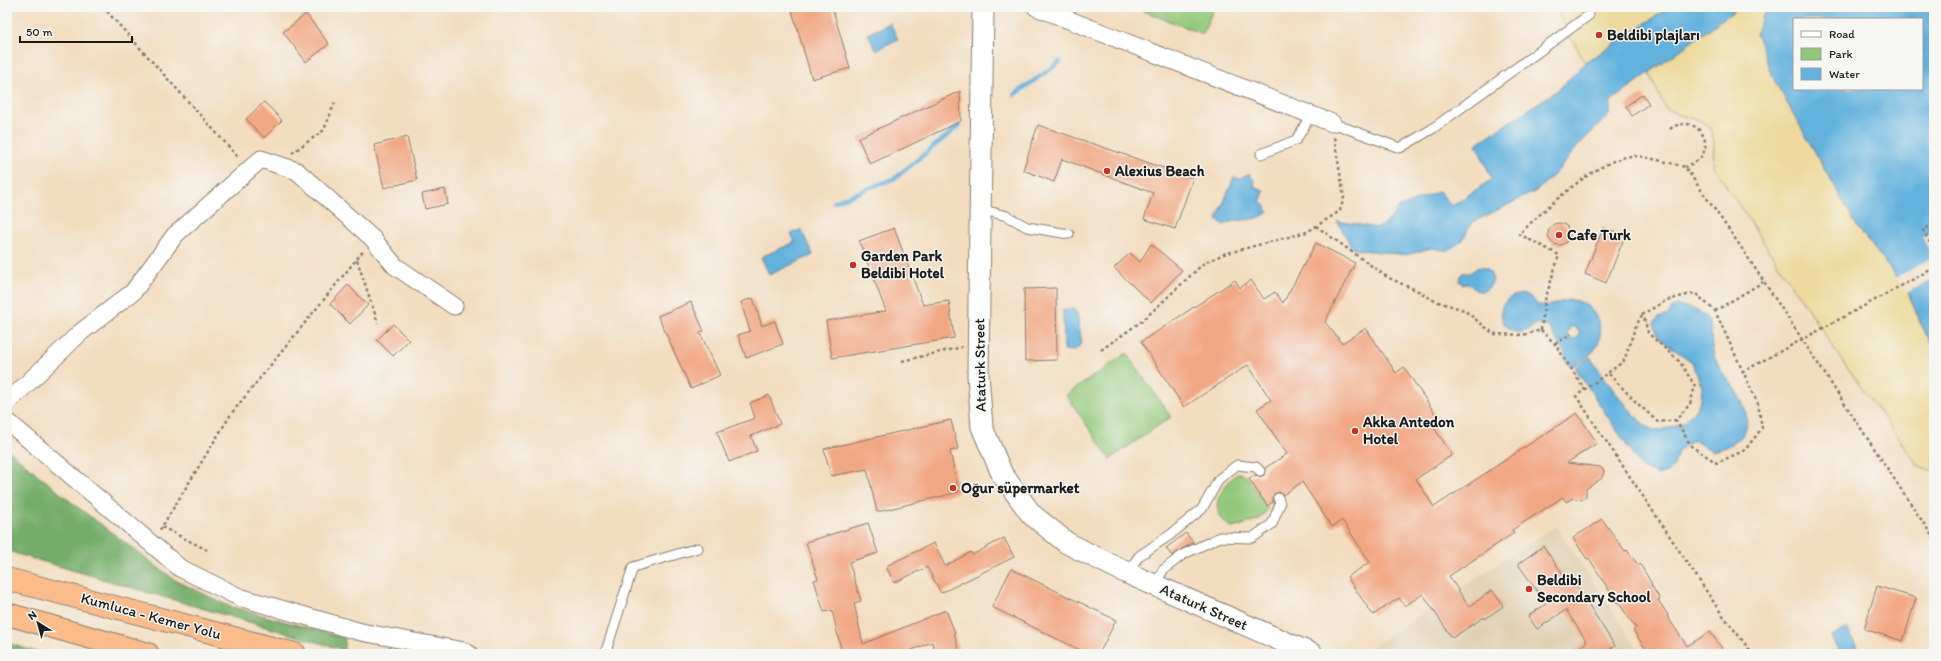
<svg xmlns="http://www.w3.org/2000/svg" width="1941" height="661" viewBox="0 0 1941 661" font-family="Itim,sans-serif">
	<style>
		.built { fill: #e2d0b4 }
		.green { fill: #92c779; stroke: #57724a }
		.forest { fill: #75ac69; stroke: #486442 }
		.sand { fill: #eeda9e; stroke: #857b5d }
		.water { fill: #64b2de; stroke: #40677d; fill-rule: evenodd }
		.pier { fill: #f3ddc0 }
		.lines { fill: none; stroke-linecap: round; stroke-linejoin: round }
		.stream { stroke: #64b2de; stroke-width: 4.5 }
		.building { fill: #f2a784 }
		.service-casing { stroke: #887c6e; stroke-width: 11 }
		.minor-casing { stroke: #887c6e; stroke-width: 19 }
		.tertiary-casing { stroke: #887c6e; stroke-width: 23 }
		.trunk-casing { stroke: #887c6e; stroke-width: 24 }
		.path { stroke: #887c6e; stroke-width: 2.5; stroke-dasharray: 3 3; stroke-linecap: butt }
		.service { stroke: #fff; stroke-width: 9 }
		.minor { stroke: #fff; stroke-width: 17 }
		.tertiary { stroke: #fff; stroke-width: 21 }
		.trunk { stroke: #f9bc8a; stroke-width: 22 }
		.poi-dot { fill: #c8321e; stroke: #f6f6f2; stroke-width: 1.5 }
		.labels { text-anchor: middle; stroke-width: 3; stroke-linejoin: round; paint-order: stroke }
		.poi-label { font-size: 15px; font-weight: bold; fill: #1c1c1c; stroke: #f6f6f2; text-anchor: start }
		.street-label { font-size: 15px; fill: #1c1c1c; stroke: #f6f6f2 }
	</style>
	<rect width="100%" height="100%" fill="#f6f6f2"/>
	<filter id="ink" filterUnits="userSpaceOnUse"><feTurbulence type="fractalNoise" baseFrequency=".025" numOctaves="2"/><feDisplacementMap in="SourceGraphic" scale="8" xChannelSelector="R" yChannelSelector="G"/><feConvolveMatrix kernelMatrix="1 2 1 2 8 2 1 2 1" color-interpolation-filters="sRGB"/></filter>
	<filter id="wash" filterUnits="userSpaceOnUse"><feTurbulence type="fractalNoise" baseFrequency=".012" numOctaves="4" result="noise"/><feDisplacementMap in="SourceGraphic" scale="16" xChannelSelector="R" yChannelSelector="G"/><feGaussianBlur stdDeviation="0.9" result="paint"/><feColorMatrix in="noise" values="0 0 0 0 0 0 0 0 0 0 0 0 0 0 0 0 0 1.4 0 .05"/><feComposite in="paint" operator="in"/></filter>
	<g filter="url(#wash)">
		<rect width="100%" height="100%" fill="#f3ddc0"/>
		<path class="built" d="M1556,526l85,128h-271l-5,-3z"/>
		<g class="green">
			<path d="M1145,7h69l-11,27 -60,-23z"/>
			<path d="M1127,353l44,64 -61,42 -44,-64z"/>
			<path d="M1238,473l8,2 22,34 -8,10 -27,9c-28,-16 -14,-39 5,-55z"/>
		</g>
		<g class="forest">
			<path d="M7,449l64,53 104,78 54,26 116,32 -1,12 -337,-99z"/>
			<path d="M7,643l37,11h-37z"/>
		</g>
		<g class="sand">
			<path d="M1555,7h115l-85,56z"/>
			<path d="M1739,7h34l-10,8 9,61 86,152 50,64 14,34 12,23v123l-15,-6 -75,-102 -131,-198 1,-22 -3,-16 -12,-8 -21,-5 -13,-7 -16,-35z"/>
		</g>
		<g class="water">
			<path d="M1670,7h69l-128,94 -2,14 -31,31 -21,26 -21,19 -65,32 -8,17 -16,11 -15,-3 -26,7 -53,-6 -16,-28 40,7 11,-6 10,-14 41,-17 13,15 40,-27 -16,-35 82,-54 27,-27z"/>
			<path d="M1773,7h161v342l-12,-23 -14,-34 -50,-64 -86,-152 -16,-43 7,-18zM1794,19h128v70h-128z"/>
			<path d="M890,23l8,16 -22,11 -8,-16z"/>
			<path d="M1249,174l6,7 -1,6 10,4 -4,11 6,4 2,6c-14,13 -31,3 -45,14l-6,-7 17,-42 6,2 3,-3z"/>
			<path d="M801,229l12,26 -44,20 -8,-18 34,-15 -4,-8z"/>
			<path d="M1478,267l10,2 5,10c-1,7 -8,15 -17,11 -3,-1 -5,-5 -8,-6 -2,0 -4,1 -6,0l-3,-3 3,-8h8z"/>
			<path d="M1524,294l7,3 7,8c4,0 9,1 13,0 7,-1 12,-5 20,-5 21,1 36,27 26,46 -5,9 -14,14 -23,20l-6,-2 -4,-6 2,-3 -17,-28 -13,-3c-28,29 -56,-27 -12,-30zM1571,327h4l4,4v4l-3,4h-6l-3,-4 1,-5z"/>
			<path d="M1678,305c49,11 24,26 39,58 4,10 14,18 19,28 19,30 14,52 -23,60l-20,-11 -15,11 -4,15 -5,5 -11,4 -16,-7 -67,-100 15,-11 24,34 27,31 10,7 11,1 22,-8 12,-13 5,-10 1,-12 -10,-25 -28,-20 -6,-6 -4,-13 4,-5 9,-2 6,-9z"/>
			<path d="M1073,308l4,6 5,30 -9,7 -9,-1 -1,-40z"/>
			<path d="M1847,628l10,19 -13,7h-4l-9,-18z"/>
		</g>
		<path class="pier" d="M1934,230v48l-27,15 -12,-15 38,-21 -11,-20z"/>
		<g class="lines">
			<g class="stream">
				<path d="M1014,95l46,-33"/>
				<path d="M834,202l61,-24 64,-52"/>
			</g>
		</g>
		<g id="blocks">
			<g class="building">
				<path d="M791,7h41l18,61 -38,11z"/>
				<path d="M306,14l23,30 -23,18 -23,-30z"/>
				<path d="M960,91l1,30 -91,43 -12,-26z"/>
				<path d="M1643,94l6,10 -17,12 -6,-10z"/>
				<path d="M264,102l18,18 -18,18 -18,-19z"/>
				<path d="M1038,125l155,53 -18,51 -31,-10 9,-26 -91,-34 -8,23 -31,-12z"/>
				<path d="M407,137l10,43 -33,8 -10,-43z"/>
				<path d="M445,189l3,15 -23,5 -3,-15z"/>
				<circle cx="1559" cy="234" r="11"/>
				<path d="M894,228l29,77 26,-4 5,37 -122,20 -6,-37 60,-10 -27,-70z"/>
				<path d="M1603,228l22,8 -19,47 -21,-9z"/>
				<path d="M1316,243l39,20 -30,59 17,21 24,-15 30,45 8,-6 36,54 -7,5 19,29 -36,24 18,28 143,-94 20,30 -30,20 33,4 4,4 -2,7 -16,11v7l-5,4 -8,-2 -7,4 -3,-5 -51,33 2,3 -65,43 20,31 23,-17 11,16 -18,13 -1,-2 -32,21 -29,-44 -18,12 -6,-8 -26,17 -26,-38 23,-15 -28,-42 -10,7 -30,-45 -19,13 -4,-3 -5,2 -1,8 -6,4 -18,-27 6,-4 4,2 5,-2 1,-7 22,-14 -30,-45 14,-9 -23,-35 -64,42 -43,-65 94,-62 5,8 11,-8 13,19 11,-7 8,11z"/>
				<path d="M1151,244l31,26 -31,33 -37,-35 16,-15 10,9z"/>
				<path d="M348,285l20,20 -18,19 -20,-20z"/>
				<path d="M1056,288l1,72 -32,1 -1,-72z"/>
				<path d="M753,298l9,28 13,-5 8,23 -37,14 -8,-23 12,-4 -9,-29z"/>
				<path d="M691,302l13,29 -4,2 20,42 -29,14 -33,-73z"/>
				<path d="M393,324l16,16 -16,16 -16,-16z"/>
				<path d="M769,395l11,29 -29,12 6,15 -28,11 -12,-30 38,-14 -5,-15z"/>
				<path d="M951,420l7,29 -8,2 9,41 -82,20 -10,-43 -36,7 -7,-27z"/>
				<path d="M1602,519l23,32 2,-1 11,15 2,-1 12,20 -1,1 9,14 -2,1 10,15 -1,1 20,30 23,-14 16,22h-77l-16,-24 3,-2 -18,-26 -1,1 -28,-45 -2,1 -14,-21z"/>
				<path d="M868,523l10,30 -29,9 12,39 -7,2 9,41 83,-34 9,23h-1l6,21h-24l-4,-12 -30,12h-62l2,-1 -10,-43 -8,2 -10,-32 4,-1 -12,-37z"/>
				<path d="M1186,533l7,9 -21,14 -6,-8z"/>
				<path d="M1004,538l10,19 -73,36 -14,-26 -33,16 -8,-17 48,-23 11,23 26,-14 1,3z"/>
				<path d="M1543,546l29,41 4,-2 39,61 -13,8h-33l18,-12 -21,-32 -29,19 -9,-13 18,-12 -28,-40z"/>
				<path d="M1011,569l105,51 -17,34h-11l-96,-47z"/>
				<path d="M1877,586l39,12 -13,43 -39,-12z"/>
			</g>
		</g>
	</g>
	<g filter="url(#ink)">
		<use href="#blocks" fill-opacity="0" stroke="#887c6e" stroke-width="1"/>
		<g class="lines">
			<g class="service-casing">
				<g id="service">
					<path d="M1332,123l68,25 32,-19 157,-114"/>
					<path d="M1261,154l35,-14 15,-25"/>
					<path d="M980,209l27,7 20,11 42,7"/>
					<path d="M1127,573l12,-17 31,-21 32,-26 17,-30 18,-14 19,2 4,4"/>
					<path d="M1155,586l8,-16 21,-16 36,-17 32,1 20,-14 8,-20 -2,-6"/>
					<path d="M605,654l28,-87 65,-19"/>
				</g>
			</g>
			<g class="minor-casing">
				<g id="minor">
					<path d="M1036,7l296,116"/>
					<path d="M7,403l74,-71 52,-40 42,-57 86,-76 36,12 76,68 22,27 59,40"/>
					<path d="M7,421l173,147 59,29 122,35 103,19 5,3"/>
				</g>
			</g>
			<g class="tertiary-casing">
				<path id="tertiary" d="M983,7l-5,368 4,52 20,47 29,40 36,29 60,30 185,81"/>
			</g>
			<g class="trunk-casing">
				<g id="trunk">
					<path d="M7,579l288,75"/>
					<path d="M7,614l141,40"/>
				</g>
			</g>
			<g class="path">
				<path d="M103,7l136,151"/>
				<path d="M1670,129c23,-17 47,12 29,30 -3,3 -10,6 -14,8"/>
				<path d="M292,153l32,-23 11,-28"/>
				<path d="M1934,224l-11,6 11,20"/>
				<path d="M1316,226l71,51 33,15 15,9 29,9 30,24 29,1 18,-5"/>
				<path d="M357,260l21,63"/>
				<path d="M1715,311l48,-29"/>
				<path d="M1642,315l-7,13 -11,33 -48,35 145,217 32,41"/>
				<path d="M1541,330l4,-30 14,-45 -40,-21c28,-26 74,-72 112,-78 9,-1 44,8 54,11l56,80 193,292"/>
				<path d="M1541,330l14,14 30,46"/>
				<path d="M1555,344l16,-10"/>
				<path d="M1101,350l41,-29 62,-58 20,-9 83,-22 33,-21 4,-14 -10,-60"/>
				<path d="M902,361l60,-14"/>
				<path d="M1742,372l192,-104"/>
				<path d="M1609,374l28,29 21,19 18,-2 14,-16 5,-18 -15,-24 -32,-29 -5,-19 24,-14 28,-7 20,18 43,93 4,24 -17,22 -28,13 -26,-17 -15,-26"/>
				<path d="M162,527l45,23"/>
				<path d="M160,530l71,-116 133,-164"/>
			</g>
			<use href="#service" class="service"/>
			<use href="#minor" class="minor"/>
			<use href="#tertiary" class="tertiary"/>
			<use href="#trunk" class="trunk"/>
		</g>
	</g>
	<g class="poi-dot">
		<circle cx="1599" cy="35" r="4"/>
		<circle cx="1107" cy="171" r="4"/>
		<circle cx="1559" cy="235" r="4"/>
		<circle cx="853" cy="265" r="4"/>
		<circle cx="1355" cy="431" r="4"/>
		<circle cx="953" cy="488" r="4"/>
		<circle cx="1529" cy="589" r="4"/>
	</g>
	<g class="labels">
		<g class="poi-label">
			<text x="1607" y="40">Beldibi plajları</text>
			<text x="1115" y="176">Alexius Beach</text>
			<text x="1567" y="240">Cafe Turk</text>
			<text x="861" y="261">Garden Park<tspan x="861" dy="17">Beldibi Hotel</tspan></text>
			<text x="1363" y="427">Akka Antedon<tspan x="1363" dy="17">Hotel</tspan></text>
			<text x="961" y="493">Oğur süpermarket</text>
			<text x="1537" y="585">Beldibi<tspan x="1537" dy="17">Secondary School</tspan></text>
		</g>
		<g class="street-label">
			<text transform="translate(980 365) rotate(-91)" y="5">Ataturk Street</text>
			<text transform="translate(1204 607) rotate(24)" y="5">Ataturk Street</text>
			<text transform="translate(151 616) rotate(15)" y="5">Kumluca - Kemer Yolu</text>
		</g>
	</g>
	<rect width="1941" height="661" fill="none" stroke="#f6f6f2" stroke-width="24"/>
	<rect x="1793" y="18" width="130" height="72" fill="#f6f6f2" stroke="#9f9f9c"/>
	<rect x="1801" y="31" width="20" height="6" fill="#ffffff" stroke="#9f9f9c"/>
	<text x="1829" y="38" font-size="12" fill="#1c1c1c">Road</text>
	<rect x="1801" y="48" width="20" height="12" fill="#92c779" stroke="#9f9f9c"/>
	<text x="1829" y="58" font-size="12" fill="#1c1c1c">Park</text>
	<rect x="1801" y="68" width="20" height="12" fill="#64b2de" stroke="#9f9f9c"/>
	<text x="1829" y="78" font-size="12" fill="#1c1c1c">Water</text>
	<g transform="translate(38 623) rotate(323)" stroke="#f6f6f2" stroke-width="3" paint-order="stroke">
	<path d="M0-3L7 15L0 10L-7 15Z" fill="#1c1c1c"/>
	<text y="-6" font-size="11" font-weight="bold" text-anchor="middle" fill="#1c1c1c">N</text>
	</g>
	<path d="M20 36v6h112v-6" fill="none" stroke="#1c1c1c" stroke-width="2"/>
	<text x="26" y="36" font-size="12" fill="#1c1c1c" stroke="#f6f6f2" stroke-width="3" paint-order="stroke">50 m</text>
</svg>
